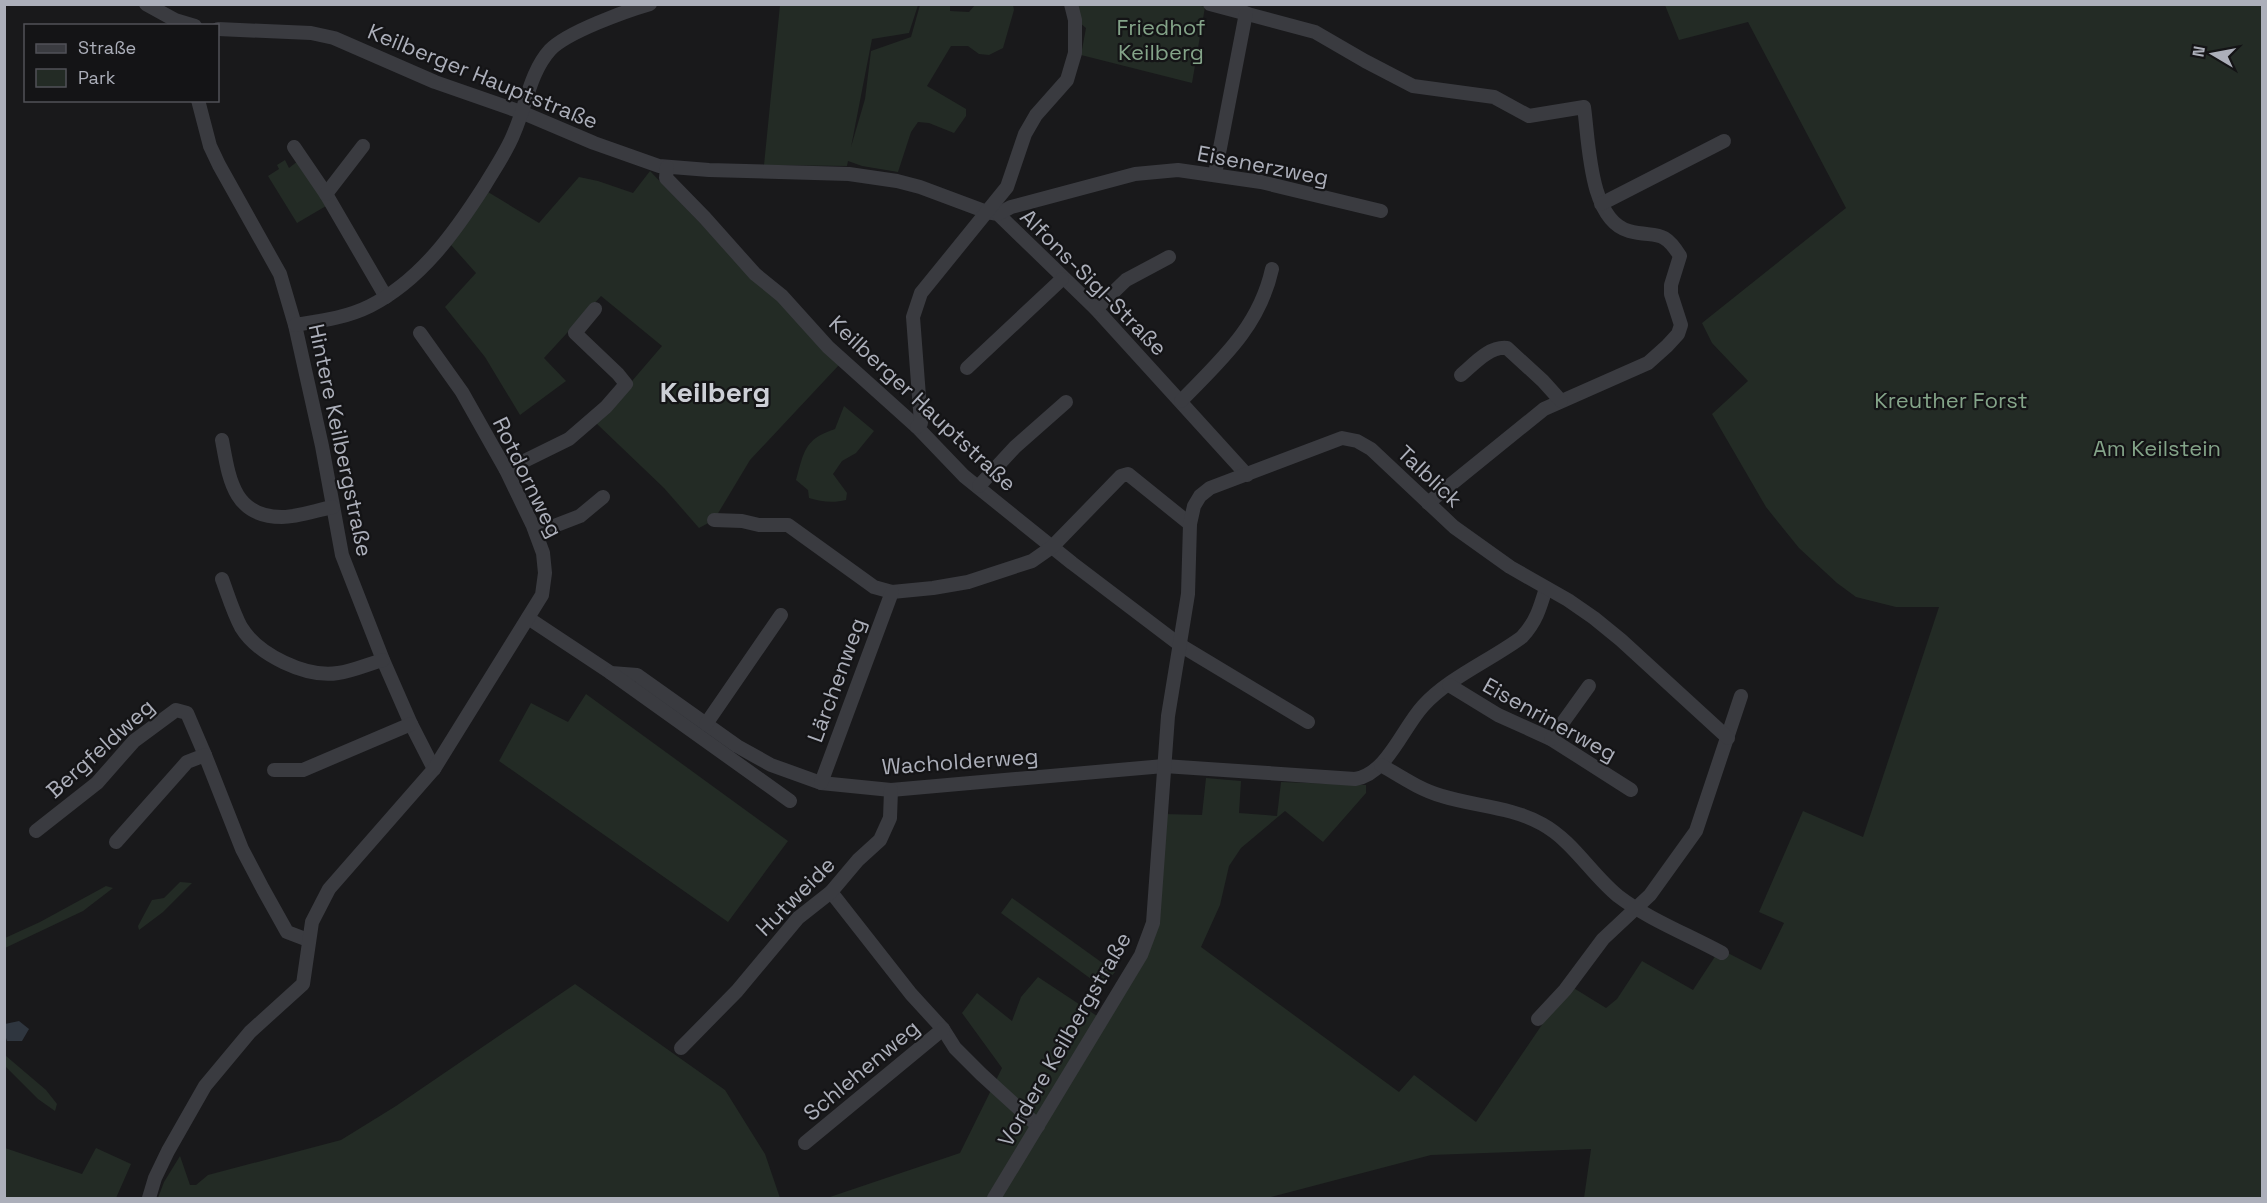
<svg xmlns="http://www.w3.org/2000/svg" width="2267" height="1203" viewBox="0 0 2267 1203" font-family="'Space Grotesk',sans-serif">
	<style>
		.green { fill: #232b25 }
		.water { fill: #2f363f }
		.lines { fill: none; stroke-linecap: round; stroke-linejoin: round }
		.minor { stroke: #3a3b40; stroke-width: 14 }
		.labels { text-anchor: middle; stroke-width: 4.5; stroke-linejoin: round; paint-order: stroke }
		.park-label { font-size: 22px; fill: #84a489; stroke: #141416 }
		.street-label { font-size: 22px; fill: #acafba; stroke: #141416 }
		.district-label { font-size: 28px; font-weight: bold; fill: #cdcfd6; stroke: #141416 }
	</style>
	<rect width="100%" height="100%" fill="#19191b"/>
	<g class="green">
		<path d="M1194,4l11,3 -13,76 -111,-28 5,-27 -7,-6 -1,-17z"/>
		<path d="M780,5h138l-9,28 -37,6 -21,108 14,-48 6,-48 40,-14 9,-32h30v6l19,1 6,-7h38l1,5 -11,38 -14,7 -10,-1 -11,-8h-17l-24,40 39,23v7l-12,17 -25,-10 -11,-1 -7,10 -13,40 -36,-6 -14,-5 -1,5 -83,-1z"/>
		<path d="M1665,5h597v1193h-678l7,-49 -160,6 -164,43h-440l133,-45 42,-85 -40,-55 15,-20 35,28 9,-24 17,-20 59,39 41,-66 8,-28 7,5 10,-113 39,1 4,-37 35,3 -2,32 38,3 4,-34 85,3v8l-43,49 -38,-31 -44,37 -12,18 -9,39 -19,42 198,145 15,-17 62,47 78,-115 18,-20 34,21 11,-9 25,-38 51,29 27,-41 41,21 23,-47 -25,-11 44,-101 60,26 76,-230h-43l-40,-10 -19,-14 -38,-35 -33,-41 -54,-93 36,-33 -36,-38 -10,-20 144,-115 -98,-186 -69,18z"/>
		<path d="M285,160l4,8 9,-7 28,45 -29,17 -29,-47 11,-7 -2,-4z"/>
		<path d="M650,171l104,108 27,23 58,63 -89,95 -36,60 -15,8 -35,-40 -68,-65 66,-77 -61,-50 -57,62 22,23 -46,34 -35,-58 -40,-50 31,-34 -25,-28 37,-53 51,31 40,-46 19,4 35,12z"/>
		<path d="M844,406l30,25 -18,22 -14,8 -9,13 14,19 -1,7c-12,3 -25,2 -37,-2l-1,-8 -12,-10c8,-28 8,-41 39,-51z"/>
		<path d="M586,694l202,147 -60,81 -229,-161 32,-58 37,19z"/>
		<path d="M180,882l12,1 -29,29 -24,18 -1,-4 14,-26 12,-2z"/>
		<path d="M106,886l7,2 -30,23 -78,37v-10l35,-16z"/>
		<path d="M1012,898l103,74 -13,15 -101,-74z"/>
		<path d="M575,984l150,106 40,64 15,44h-622l6,-16 16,-26 10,29h6l12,-10 133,-35 55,-34z"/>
		<path d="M6,1056l40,34 11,14 -2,7 -17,-12 -33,-33z"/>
		<path d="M5,1148l77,26 14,-26 35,16 -15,34h-111z"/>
	</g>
	<path class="water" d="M19,1021l10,8 -7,12h-15l-2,-6v-11z"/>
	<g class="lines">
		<g class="minor">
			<path d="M146,4l29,16 20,6"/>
			<path d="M1210,4l105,28 50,29 48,25 81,11 35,19 55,-9c5,35 5,113 45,124 27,7 34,-3 51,25l-9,29v9l10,31 -3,9 -11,12 -19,17 -104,46 -116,94"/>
			<path d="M218,29l93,4 23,5 101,44 86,30 73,31 65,23 50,4 140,4 48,7 23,6 67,25 11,2 98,95 151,166"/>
			<path d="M198,100l12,46 9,19 61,109 15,51 27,121 20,109 41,105 28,64 23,45"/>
			<path d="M294,147l32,47 60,103"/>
			<path d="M667,167l-1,11 39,40 50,56 27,22 46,51 89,80 47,49 108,87 108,82 128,77"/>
			<path d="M1215,174l31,-161"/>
			<path d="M326,194l37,-48"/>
			<path d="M1601,204l123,-63"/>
			<path d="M998,214l13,-7 124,-33 43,-4 83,12 120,29"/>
			<path d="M1096,309l30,-29 43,-23"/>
			<path d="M295,325c25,-4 51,-7 75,-19 51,-26 85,-74 115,-121 10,-17 22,-34 29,-52 12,-27 16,-61 36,-83 17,-18 76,-39 100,-46"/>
			<path d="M967,368l95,-89"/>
			<path d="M1461,375c13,-11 28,-29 46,-27l36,33 18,20"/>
			<path d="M1181,401c40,-41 78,-74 91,-132"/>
			<path d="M917,427l4,-4 -8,-106 8,-24 86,-106 18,-53 11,-19 31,-35 8,-27v-33l-4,-16"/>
			<path d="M222,440c7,38 11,77 60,77 16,0 35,-7 51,-10"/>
			<path d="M506,470l63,-31 37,-32 20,-23 -8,-10 -43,-41 20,-24"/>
			<path d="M979,486l36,-39 51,-45"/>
			<path d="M714,520l28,1 17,4h29l86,62 18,5 41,-4 35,-6 64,-21 20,-14 69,-71 7,-2 62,50"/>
			<path d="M536,533l44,-17 23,-19"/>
			<path d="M222,579c6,16 11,33 19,48 17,28 65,51 97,46 15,-2 30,-9 45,-13"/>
			<path d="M528,618l83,55 26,2 100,71 34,19 50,18 70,7 273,-24 191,13c32,-5 47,-50 68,-73 25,-28 68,-46 99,-69 14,-15 18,-29 24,-49"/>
			<path d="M611,673l179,128"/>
			<path d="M1449,685l49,30 53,24 80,51"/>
			<path d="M706,724l75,-109"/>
			<path d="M1551,739l38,-53"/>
			<path d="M1381,765c19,11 39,25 61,31 32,10 70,11 100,28 31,17 49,50 76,72 30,23 71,39 104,57"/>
			<path d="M274,770h29l108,-46"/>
			<path d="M821,783l71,-191"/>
			<path d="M36,831l61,-48 37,-42 42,-31 11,3 18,42"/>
			<path d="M116,842l71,-80 18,-7 37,94 21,40 24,43 21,8"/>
			<path d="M831,892l80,102 32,35 12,19 26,26 57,52"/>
			<path d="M1538,1019l27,-29 38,-51 47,-44 46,-64 45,-135"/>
			<path d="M681,1048l56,-57 61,-73 33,-26 27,-32 22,-20 10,-22 1,-28"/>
			<path d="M805,1143l138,-114"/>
			<path d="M149,1198l6,-20 13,-27 37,-65 45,-54 53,-48 9,-62 17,-33 105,-120 108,-174 3,-22 -2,-20 -10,-27 -27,-56 -44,-78 -42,-59"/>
			<path d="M994,1198l147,-243 12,-32 15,-207 20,-122 2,-70 4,-18 6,-10 10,-8 132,-50 15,3 14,8 83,78 56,40 58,33 26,18 27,22 107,98"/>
		</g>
	</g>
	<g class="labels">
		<g class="park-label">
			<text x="1161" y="35">Friedhof<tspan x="1161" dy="25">Keilberg</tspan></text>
			<text x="1951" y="408">Kreuther Forst</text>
			<text x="2157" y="456">Am Keilstein</text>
		</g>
		<g class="street-label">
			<text transform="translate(483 76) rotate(22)" y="8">Keilberger Hauptstraße</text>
			<text transform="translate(1263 165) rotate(11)" y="8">Eisenerzweg</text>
			<text transform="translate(1094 282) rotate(45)" y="8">Alfons-Sigl-Straße</text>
			<text transform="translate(923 403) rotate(43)" y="8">Keilberger Hauptstraße</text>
			<text transform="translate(341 440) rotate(78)" y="8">Hintere Keilbergstraße</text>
			<text transform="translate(1430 476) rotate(43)" y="8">Talblick</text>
			<text transform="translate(528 477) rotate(64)" y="8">Rotdornweg</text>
			<text transform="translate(836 680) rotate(-70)" y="8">Lärchenweg</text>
			<text transform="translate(1550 719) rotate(29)" y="8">Eisenrinerweg</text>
			<text transform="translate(100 748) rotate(-42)" y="8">Bergfeldweg</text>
			<text transform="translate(960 761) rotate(-4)" y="8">Wacholderweg</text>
			<text transform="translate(795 896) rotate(-45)" y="8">Hutweide</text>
			<text transform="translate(1064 1039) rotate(-60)" y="8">Vordere Keilbergstraße</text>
			<text transform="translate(861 1070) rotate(-40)" y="8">Schlehenweg</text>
		</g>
		<g class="district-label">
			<text x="715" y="402">Keilberg</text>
		</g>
	</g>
	<rect width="2267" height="1203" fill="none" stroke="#acafba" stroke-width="12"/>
	<rect x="24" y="24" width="195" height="78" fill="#141416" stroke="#515258" stroke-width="1.5"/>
	<rect x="36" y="44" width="30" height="9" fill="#3a3b40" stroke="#515258" stroke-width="1.5"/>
	<text x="78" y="54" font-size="18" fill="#acafba">Straße</text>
	<rect x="36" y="69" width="30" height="18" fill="#232b25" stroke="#515258" stroke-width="1.5"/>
	<text x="78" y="84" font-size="18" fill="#acafba">Park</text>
	<g transform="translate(2213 54) rotate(280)" stroke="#141416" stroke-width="4.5" paint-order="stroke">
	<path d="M0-4.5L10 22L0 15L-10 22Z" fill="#acafba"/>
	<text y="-9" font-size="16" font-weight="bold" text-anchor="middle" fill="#acafba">N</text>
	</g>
</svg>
